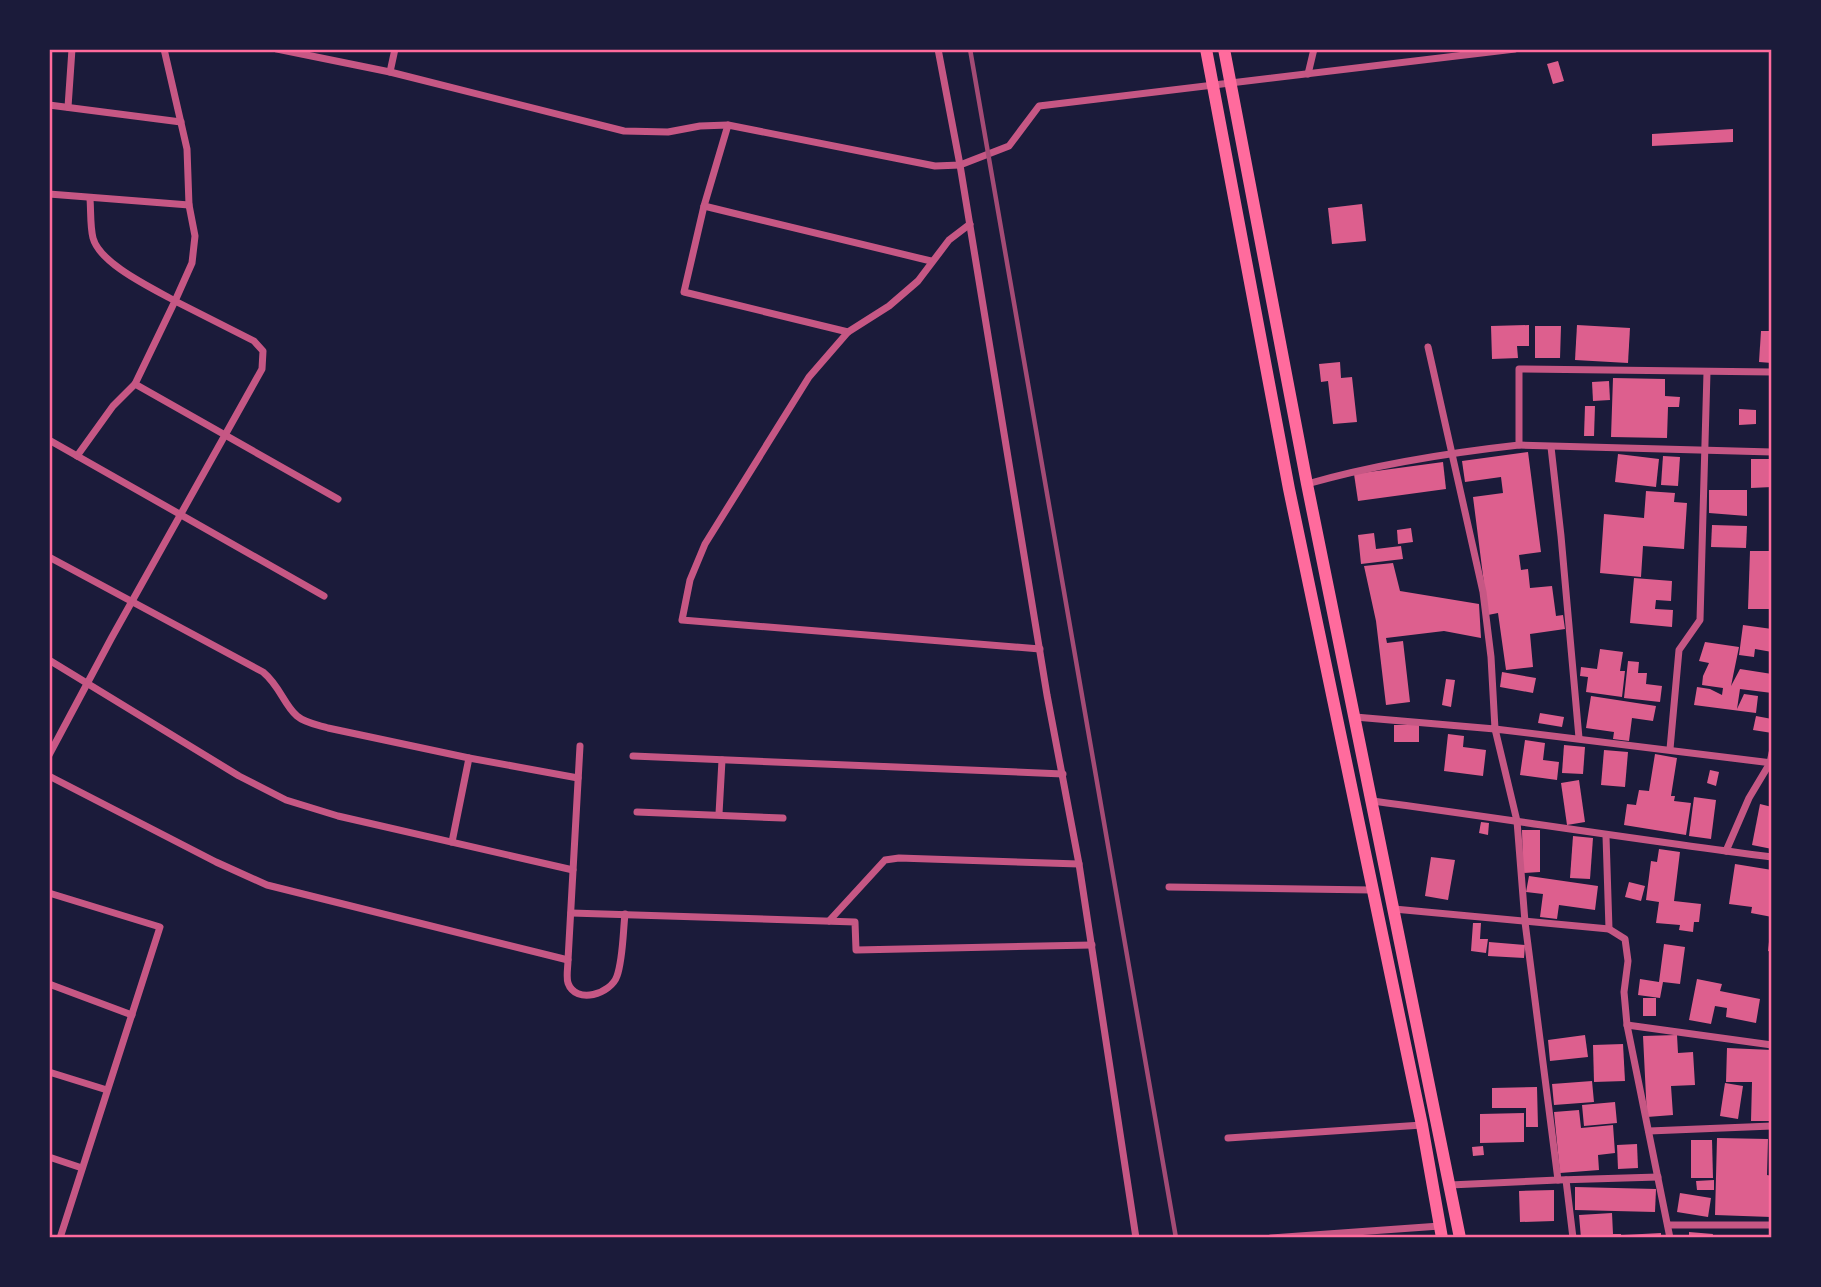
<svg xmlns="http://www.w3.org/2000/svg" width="1821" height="1287" viewBox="0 0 1821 1287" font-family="'Times New Roman',serif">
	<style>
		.building { fill: #dd5f8e }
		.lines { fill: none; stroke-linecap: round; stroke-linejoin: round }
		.minor { stroke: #c65784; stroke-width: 7 }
		.primary { stroke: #ff6b9d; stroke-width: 12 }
		.rail { stroke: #a44b75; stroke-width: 4.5 }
		.neatline { fill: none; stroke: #ff6b9d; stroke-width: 2.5 }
	</style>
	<rect width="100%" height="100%" fill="#1b1b3a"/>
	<g class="building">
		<path d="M1558,61l6,20 -11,3 -6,-20z"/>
		<path d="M1733,129v13l-81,4v-12z"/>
		<path d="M1362,204l4,37 -34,3 -4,-36z"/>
		<path d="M1529,325v21h-12l1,12 -26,1 -1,-33z"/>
		<path d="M1577,325l53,3 -2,35 -53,-3z"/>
		<path d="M1535,326h26l-1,32h-25z"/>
		<path d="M1761,331h11v32l-13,-1z"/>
		<path d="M1340,362l1,16 11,-1 5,45 -24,2 -5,-43 -7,1 -2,-18z"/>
		<path d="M1613,378l52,1v17l15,1 -1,10h-11l-1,31 -56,-1z"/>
		<path d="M1609,381l1,19 -17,1 -1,-19z"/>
		<path d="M1585,406h10l-1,30h-10z"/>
		<path d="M1739,409l17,1v14l-17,1z"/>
		<path d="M1528,452l13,100 -22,3 2,15 7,-1 2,19 22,-2 4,30 7,-1 2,14 -35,5 3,33 -27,3 -8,-57 -10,2 -15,-118 30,-4 -2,-16 -36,5 -3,-21z"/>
		<path d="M1618,454l41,5 -3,28 -41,-5z"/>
		<path d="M1663,456l17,1 -2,29 -17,-1z"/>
		<path d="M1751,459h21v28l-21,1z"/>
		<path d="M1443,462l3,27 -88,12 -4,-27z"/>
		<path d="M1709,490h38v26l-38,-3z"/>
		<path d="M1646,491l29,2 -1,9 13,1 -3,46 -41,-3 -2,31 -41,-4 4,-59 40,4z"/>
		<path d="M1712,525l35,1 -1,22 -35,-1z"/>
		<path d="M1411,528l2,14 -15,2 -1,-14z"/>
		<path d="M1374,533l2,16 25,-3 2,13 -42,5 -3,-29z"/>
		<path d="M1750,551h22v58h-24z"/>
		<path d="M1393,563l7,28 79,13 2,34 -37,-7 -58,7 1,5 16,-2 7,61 -24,3 -10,-84 -12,-55z"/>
		<path d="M1634,578l38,3 -1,20 -15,-1 -1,9 18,1 -1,17 -42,-4z"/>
		<path d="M1743,625l29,4v23l-17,-3 -1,8 -15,-2z"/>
		<path d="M1705,642l34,5 -8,39 9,-17 32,5v19l-32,-4 -3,20 7,-15 14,2 -2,17 -62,-8 3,-18 13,2 12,6 1,-7 -21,-3 1,-9 6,-13 -10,-2z"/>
		<path d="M1600,649l23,3 -3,19h5l-3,26 -36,-5 2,-15 -8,-1 1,-9 16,2z"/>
		<path d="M1628,661l11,1 -1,11h9l-1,11 16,2 -2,16 -36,-4z"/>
		<path d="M1502,672l34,6 -3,15 -33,-6z"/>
		<path d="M1446,679l9,1 -4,27 -9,-2z"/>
		<path d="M1591,696l65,10 -3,15 -21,-3 -3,23 -16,-2 1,-7 -28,-4z"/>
		<path d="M1540,713l24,4 -2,10 -24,-4z"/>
		<path d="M1756,716l16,3v14l-19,-3z"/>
		<rect x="1394" y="725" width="25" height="17"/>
		<path d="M1448,734l16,2 -1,11 23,3 -3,26 -39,-5z"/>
		<path d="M1525,740l20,3 -2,17 16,2 -2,18 -37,-5z"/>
		<path d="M1564,745l21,2 -2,27 -21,-1z"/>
		<path d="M1604,750l24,2 -3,35 -24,-2z"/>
		<path d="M1655,754l22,4 -6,38h4l-1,5 17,2 -5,32 -62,-10 3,-21 9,1 3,-15 10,1z"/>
		<path d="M1710,770l9,2 -3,14 -9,-3z"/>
		<path d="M1579,780l6,42 -18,3 -6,-42z"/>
		<path d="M1694,797l22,3 -5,39 -22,-3z"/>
		<path d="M1760,804l12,3v42l-20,-4z"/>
		<path d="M1481,822l8,1 -1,12 -9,-2z"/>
		<path d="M1522,830h18v42l-17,1z"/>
		<path d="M1573,836l20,2 -3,41 -20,-1z"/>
		<path d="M1659,849l21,3 -6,49 27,3 -2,18h-5l-1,10 -14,-2 1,-5 -24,-2 3,-21 -13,-2 5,-39 6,1z"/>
		<path d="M1431,857l24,3 -7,40 -23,-4z"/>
		<path d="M1735,864l37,6v47l-21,-4 1,-6 -23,-3z"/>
		<path d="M1529,876l69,10 -3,24 -36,-5 -2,14 -17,-2 3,-23 -17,-2z"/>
		<path d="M1629,882l16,4 -4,15 -16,-4z"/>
		<path d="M1473,923h8l-1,16h8l-2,14 -15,-2z"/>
		<path d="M1770,933h2v19l-4,-1z"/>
		<path d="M1489,942l36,3 -1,13 -36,-2z"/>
		<path d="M1664,944l21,3 -5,37 -17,-2 -3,16 -22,-3 2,-16 19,3z"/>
		<path d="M1697,979l25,5 -2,7 40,8 -4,24 -30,-6 1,-9 -12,-2 -4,18 -22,-4z"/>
		<rect x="1643" y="998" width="13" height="18"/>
		<path d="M1585,1035l3,22 -38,4 -2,-21z"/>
		<path d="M1677,1035l1,18 15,-1 2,33 -24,1 2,29 -26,2 -4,-81z"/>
		<path d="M1623,1044l2,37 -31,1 -1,-37z"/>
		<path d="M1727,1048l45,2v71h-21l1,-39h-26z"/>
		<path d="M1592,1081l2,21 -40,3 -2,-21z"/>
		<path d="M1725,1083l18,3 -5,33 -18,-3z"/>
		<path d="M1537,1087l1,40h-12v-19h-34v-20z"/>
		<path d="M1615,1102l2,21 -33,3 -2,-21z"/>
		<path d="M1579,1110l2,18 32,-3 2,28 -17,2 1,15 -39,3 -6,-61z"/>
		<path d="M1524,1113v29l-44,1v-29z"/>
		<path d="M1717,1138l51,1 -1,36 5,1 -1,41 -56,-2z"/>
		<path d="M1691,1140h21l1,38h-22z"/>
		<path d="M1637,1144l1,24 -20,1 -1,-24z"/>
		<path d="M1483,1146l1,9 -11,1 -1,-9z"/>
		<path d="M1714,1180v10h-17l-1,-9z"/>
		<path d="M1575,1187l81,2 -1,23 -80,-2z"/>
		<path d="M1554,1190v31l-34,1 -1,-31z"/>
		<path d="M1680,1193l31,5 -3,19 -31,-5z"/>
		<path d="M1612,1213l1,21h8v4h-40l-2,-23z"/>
		<path d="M1689,1232l24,2 -1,4h-23z"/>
		<path d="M1661,1233v5h-38v-3z"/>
	</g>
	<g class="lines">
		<g class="minor">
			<path d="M277,49l113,23 234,59 44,1 32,-6 28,-1 207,41 25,-1 49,-19 30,-40 476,-57"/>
			<path d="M938,49l22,116 87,530 32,169 57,374"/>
			<path d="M390,72l5,-23"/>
			<path d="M1308,74l6,-25"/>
			<path d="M49,105l132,17"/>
			<path d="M68,107l4,-58"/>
			<path d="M728,125l-24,81 -20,86 164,40"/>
			<path d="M49,194l140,11"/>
			<path d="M90,199c1,12 0,27 3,39 7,26 59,50 82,63l-40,83 203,115"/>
			<path d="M704,206l227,55"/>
			<path d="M970,224l-21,16 -31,41 -29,25 -41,26 -39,45 -104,167 -15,36 -8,40 358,29"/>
			<path d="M49,440l275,156"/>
			<path d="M1519,445l253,7"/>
			<path d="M1551,447l10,89 18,202"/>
			<path d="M77,456l36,-50 22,-22"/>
			<path d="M1307,484c70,-20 140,-31 212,-39v-76l253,3"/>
			<path d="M49,557l214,115c17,14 21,33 34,44 8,7 21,9 31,12l141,30 109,20"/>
			<path d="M49,660l190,116 47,24 52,16 235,54"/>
			<path d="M1355,717l140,12 -4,-72 -8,-65 -55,-245"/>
			<path d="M580,746l-12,214c0,7 -2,17 0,23 8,22 43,11 49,-7 6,-17 6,-44 8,-62"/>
			<path d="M1670,749l9,-99 21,-30 7,-248"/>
			<path d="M49,755l63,-118 150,-268 1,-18 -9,-10 -79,-40 17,-38 3,-27 -6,-31 -2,-56 -23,-100"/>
			<path d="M633,756l430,18"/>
			<path d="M49,776l167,86 51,23 301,75"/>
			<path d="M1373,801c133,18 266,39 399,56"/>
			<path d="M637,812l146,6"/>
			<path d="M719,814l3,-54"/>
			<path d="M1606,836l3,93"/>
			<path d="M452,842l17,-84"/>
			<path d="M1726,851l23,-53 21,-35 2,-10"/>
			<path d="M1169,887l203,3"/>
			<path d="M49,893l111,34 -100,311"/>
			<path d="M1394,909l215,20 16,10 3,22 -4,31 3,33 43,213"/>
			<path d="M571,913l284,9 1,28 236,-5"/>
			<path d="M829,921l56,-61 14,-2 180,6"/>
			<path d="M49,984l83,31"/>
			<path d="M1627,1025l145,20"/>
			<path d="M49,1072l58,18"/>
			<path d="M1649,1131l123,-5"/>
			<path d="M1228,1138l194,-13"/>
			<path d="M49,1157l33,11"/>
			<path d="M1558,1180l100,-3"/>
			<path d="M1566,1180l7,58"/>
			<path d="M1450,1185l108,-5 -33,-258 -8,-101 -22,-92 277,34"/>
			<path d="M1668,1225h104"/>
			<path d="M1271,1238l169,-12"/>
		</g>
		<g class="primary">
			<path d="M1206,49l83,440 133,636 20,113"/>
			<path d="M1224,49l83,435 153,754"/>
		</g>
		<path class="rail" d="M970,49l206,1189"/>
	</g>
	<rect width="1821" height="1287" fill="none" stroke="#1b1b3a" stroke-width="102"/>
	<rect x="51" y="51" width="1719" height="1185" class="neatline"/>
</svg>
